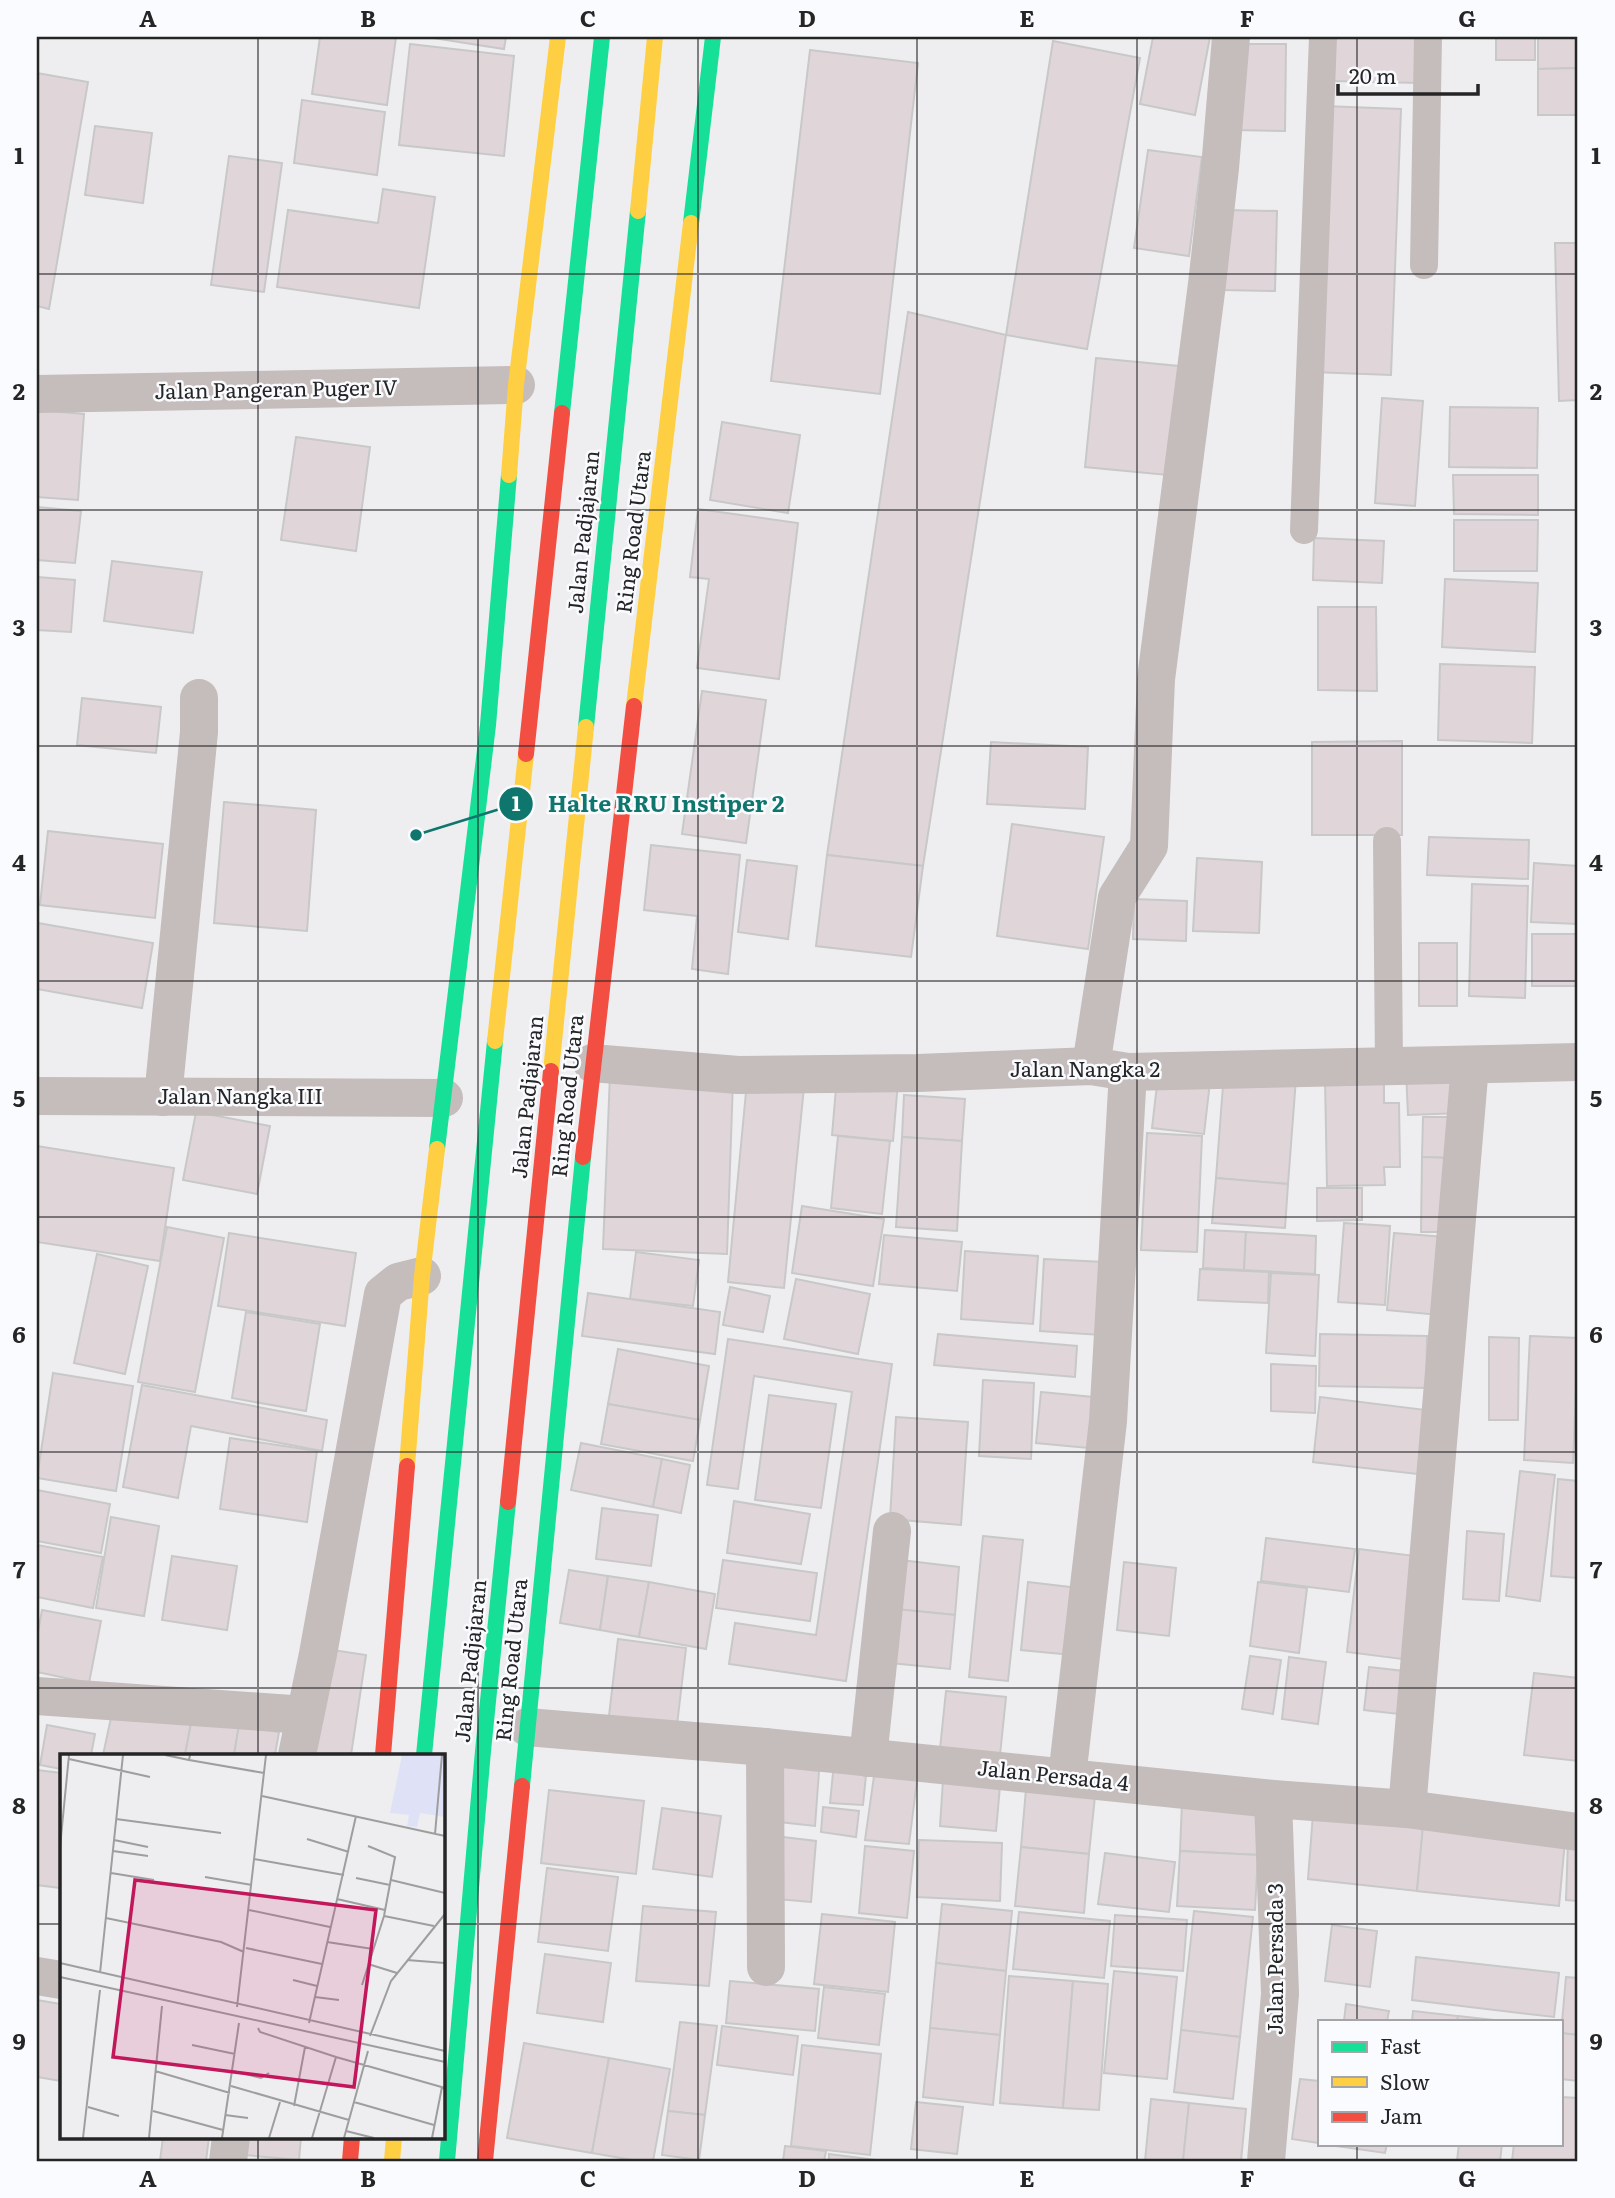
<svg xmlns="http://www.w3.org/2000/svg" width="1615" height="2198" viewBox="0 0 1615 2198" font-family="Literata,serif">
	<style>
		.building { fill: #e0d6da; stroke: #c8c8c8; stroke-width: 2 }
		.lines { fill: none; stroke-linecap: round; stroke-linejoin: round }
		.lane { stroke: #c5bcbc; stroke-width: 28 }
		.street { stroke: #c5bcbc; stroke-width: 38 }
		.fast { stroke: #16e098; stroke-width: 16 }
		.slow { stroke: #ffcf43; stroke-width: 16 }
		.jam { stroke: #f24e42; stroke-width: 16 }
		.grid { fill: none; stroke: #252526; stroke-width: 2; stroke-opacity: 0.55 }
		.labels { text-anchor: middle; stroke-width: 5; stroke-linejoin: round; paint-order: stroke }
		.street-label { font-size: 21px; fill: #252526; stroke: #fafbfe }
		.inset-road { fill: none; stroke: #9e9e9f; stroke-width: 2 }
		.view { fill: #c2185b; fill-opacity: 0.15; stroke: #c2185b; stroke-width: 3.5 }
		.inset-edge { fill: none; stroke: #252526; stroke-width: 3.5 }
		.leader { fill: none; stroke: #0f766e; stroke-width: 2.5 }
		.callout-dot { fill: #0f766e; stroke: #fafbfe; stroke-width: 2.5 }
		.mark-label { font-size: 21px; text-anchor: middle; font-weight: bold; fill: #fff }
		.callout-label { font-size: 23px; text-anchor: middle; font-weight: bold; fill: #0f766e; stroke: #fafbfe; stroke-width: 5; stroke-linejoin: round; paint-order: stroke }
		.neatline { fill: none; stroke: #252526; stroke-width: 2.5 }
		.grid-label { font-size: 23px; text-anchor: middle; font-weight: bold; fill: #252526 }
	</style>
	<rect width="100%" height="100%" fill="#eeeef0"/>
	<g class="building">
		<path d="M320,37h76l-9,68 -75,-11z"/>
		<path d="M427,37h79l-2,12z"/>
		<path d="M1153,37h57l-15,78 -55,-11z"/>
		<path d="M1332,37h90l-1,46 -90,-2z"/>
		<rect x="1496" y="37" width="39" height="23"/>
		<path d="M1538,37h40v31l-40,1z"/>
		<path d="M1053,41l87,17 -53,291 -81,-14z"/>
		<path d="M410,44l104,12 -10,100 -105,-11z"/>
		<path d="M1237,44h49l-1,87 -49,-1z"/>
		<path d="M810,50l108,13 -38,331 -109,-13z"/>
		<path d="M1578,68v47h-40v-46z"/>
		<path d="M37,73l51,9 -39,227 -12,-3z"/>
		<path d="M302,100l83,12 -8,63 -83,-12z"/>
		<path d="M1323,106l78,3 -10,266 -78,-3z"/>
		<path d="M95,126l57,7 -9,70 -58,-8z"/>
		<path d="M1148,150l54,7 -13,99 -55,-8z"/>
		<path d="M229,156l53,7 -18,129 -53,-7z"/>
		<path d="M383,189l52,8 -16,111 -142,-21 11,-77 90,13z"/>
		<path d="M1224,210l53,1 -2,80 -52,-1z"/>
		<path d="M1555,243h23v157l-19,1z"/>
		<path d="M908,312l98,23 -83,531 -96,-11z"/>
		<path d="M1096,358l93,9 -11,109 -93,-9z"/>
		<path d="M1382,398l41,3 -8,105 -40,-3z"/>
		<path d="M1450,407l88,1 -1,60 -88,-1z"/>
		<path d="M37,410l47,4 -6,86 -41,-3z"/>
		<path d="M722,422l78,13 -12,78 -78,-13z"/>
		<path d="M296,437l74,10 -14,104 -75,-11z"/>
		<path d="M1453,475h85v40l-84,-1z"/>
		<path d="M37,507l44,4 -6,52 -38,-3z"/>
		<path d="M698,509l100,14 -19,156 -82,-11 12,-89 -19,-2z"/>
		<path d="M1454,520h84l-1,51h-83z"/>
		<path d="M1314,538l70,3 -2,42 -69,-3z"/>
		<path d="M112,561l90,11 -9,61 -89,-12z"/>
		<path d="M37,577l38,3 -4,52 -34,-2z"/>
		<path d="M1445,579l93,4 -3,69 -93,-5z"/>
		<path d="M1318,607h58l1,84 -59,-1z"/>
		<path d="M1440,664l95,3 -3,76 -94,-3z"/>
		<path d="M702,691l64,9 -20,143 -64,-9z"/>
		<path d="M82,698l79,9 -5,46 -79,-8z"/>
		<path d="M1402,741v94h-90v-93z"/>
		<path d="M991,742l97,5 -3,62 -98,-5z"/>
		<path d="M224,802l92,8 -9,121 -93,-8z"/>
		<path d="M1012,824l92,13 -16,112 -91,-13z"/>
		<path d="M48,831l115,13 -8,74 -115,-13z"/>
		<path d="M1429,837l100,3 -1,39 -101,-4z"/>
		<path d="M651,845l89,10 -12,119 -36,-5 5,-53 -53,-6z"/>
		<path d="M827,855l96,11 -12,91 -95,-11z"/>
		<path d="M1197,858l65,4 -3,71 -66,-2z"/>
		<path d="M747,860l50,6 -9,73 -50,-7z"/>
		<path d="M1534,863l44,3v58l-47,-2z"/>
		<path d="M1472,884l56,2 -3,112 -56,-2z"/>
		<path d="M1134,899l53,2 -1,40 -53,-2z"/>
		<path d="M38,923l115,20 -11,65 -105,-19z"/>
		<rect x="1532" y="934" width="46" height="52"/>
		<rect x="1419" y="943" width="38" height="63"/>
		<path d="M838,1065l61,5 -6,71 -61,-6z"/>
		<path d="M1460,1068l1,45 -53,2 -2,-45z"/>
		<path d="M748,1071l57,6 -21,211 -56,-6z"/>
		<path d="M1224,1072l72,6 -8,106 -72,-6z"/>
		<path d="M610,1075l123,5 -6,174 -124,-5z"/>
		<path d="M1158,1076l52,6 -6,52 -52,-6z"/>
		<path d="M1384,1076v27h15l1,64h-16l1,18 -58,1 -2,-109z"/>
		<path d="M904,1095l61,4 -3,42 -60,-4z"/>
		<path d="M196,1112l74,14 -13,68 -74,-14z"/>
		<path d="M1423,1117h29l-1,41 -29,-1z"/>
		<path d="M1147,1133l55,3 -5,116 -56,-2z"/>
		<path d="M838,1136l52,5 -8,73 -51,-6z"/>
		<path d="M902,1137l60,4 -5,90 -61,-4z"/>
		<path d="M37,1146l137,22 -14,93 -123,-19z"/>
		<path d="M1422,1157l29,1 -1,74h-29z"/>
		<path d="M1216,1178l72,6 -3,44 -73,-5z"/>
		<path d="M1317,1188h45v32l-45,1z"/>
		<path d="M802,1206l82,13 -11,67 -81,-13z"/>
		<path d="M1344,1223l46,3 -5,79 -47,-3z"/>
		<path d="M167,1227l57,11 -29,154 -57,-10z"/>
		<path d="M1205,1230l41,2 -2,38 -41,-2z"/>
		<path d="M1246,1232l70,4 -1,38 -71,-4z"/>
		<path d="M229,1233l127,20 -11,73 -127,-20z"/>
		<path d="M1394,1233l51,4 -6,78 -52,-5z"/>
		<path d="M884,1235l78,7 -5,49 -78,-7z"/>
		<path d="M965,1251l73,5 -5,68 -72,-5z"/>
		<path d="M636,1252l63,8 -6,46 -63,-7z"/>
		<path d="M97,1254l51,12 -23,108 -51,-11z"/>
		<path d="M1044,1259l60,3 -3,73 -61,-4z"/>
		<path d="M1200,1269l69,3 -1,31 -70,-3z"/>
		<path d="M1271,1273l48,2 -4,81 -49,-3z"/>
		<path d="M796,1279l74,15 -12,60 -74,-15z"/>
		<path d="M730,1287l40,9 -7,36 -40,-7z"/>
		<path d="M588,1293l132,19 -5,42 -133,-18z"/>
		<path d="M246,1312l74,12 -14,87 -74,-13z"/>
		<path d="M938,1334l139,12 -2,31 -141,-12z"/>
		<path d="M1320,1334l107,2 -1,52 -107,-2z"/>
		<path d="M1530,1336l48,2 -5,125 -49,-3z"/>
		<path d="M1489,1337l30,1 -1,82h-29z"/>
		<path d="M728,1339l164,25 -46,317 -117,-17 6,-41 81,12 36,-243 -98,-16 -16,113 -31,-4z"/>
		<path d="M618,1349l91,17 -9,54 -92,-16z"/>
		<path d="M1271,1364l45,2 -1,47 -44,-2z"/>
		<path d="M53,1373l80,13 -17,105 -79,-13z"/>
		<path d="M983,1380l51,3 -3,76 -52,-3z"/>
		<path d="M142,1385l185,35 -5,31 -131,-25 -13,72 -55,-11z"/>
		<path d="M1041,1392l52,5 -5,51 -52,-5z"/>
		<path d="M769,1395l67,9 -15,104 -66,-8z"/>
		<path d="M1320,1397l114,14 -8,64 -113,-13z"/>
		<path d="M608,1404l92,16 -7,41 -92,-17z"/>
		<path d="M896,1417l72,5 -7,103 -71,-6z"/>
		<path d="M230,1438l87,13 -10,71 -87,-13z"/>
		<path d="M581,1443l81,16 -9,48 -82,-17z"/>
		<path d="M662,1459l28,6 -9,48 -28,-6z"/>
		<path d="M1520,1471l35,4 -15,126 -34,-5z"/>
		<path d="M1558,1479l20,2v97l-27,-2z"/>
		<path d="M37,1490l73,14 -9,49 -64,-12z"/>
		<path d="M734,1501l76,13 -9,50 -74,-11z"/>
		<path d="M602,1508l56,7 -7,51 -55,-7z"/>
		<path d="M111,1517l48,9 -15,90 -48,-8z"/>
		<path d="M1467,1531l37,3 -5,67 -36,-2z"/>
		<path d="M983,1536l40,4 -15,141 -39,-4z"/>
		<path d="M1266,1538l89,11 -6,43 -88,-11z"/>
		<path d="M37,1545l66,12 -10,51 -56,-11z"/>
		<path d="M1359,1549l56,7 -13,103 -55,-7z"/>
		<path d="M172,1556l65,10 -10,64 -65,-10z"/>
		<path d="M723,1560l94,13 -7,48 -94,-13z"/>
		<path d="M900,1560l59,7 -4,48 -59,-6z"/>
		<path d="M1124,1562l52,6 -7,68 -52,-6z"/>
		<path d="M569,1570l39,6 -8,54 -40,-7z"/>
		<path d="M608,1576l41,6 -10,55 -39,-7z"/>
		<path d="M649,1582l66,12 -9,55 -67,-12z"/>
		<path d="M1028,1582l50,6 -6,67 -51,-5z"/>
		<path d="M1258,1582l49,6 -8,65 -49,-7z"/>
		<path d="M896,1609l59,6 -5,54 -59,-6z"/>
		<path d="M42,1610l59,11 -12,62 -52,-11v-34z"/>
		<path d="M618,1639l68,9 -9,77 -68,-9z"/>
		<path d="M326,1649l40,6 -15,100h-40z"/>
		<path d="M1250,1656l31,4 -8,54 -31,-5z"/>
		<path d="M1289,1657l37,5 -8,62 -36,-5z"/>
		<path d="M1369,1667l35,4 -5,43 -35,-4z"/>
		<path d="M1534,1673l44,5v83l-54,-6z"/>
		<path d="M946,1691l60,6 -6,58 -60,-6z"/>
		<path d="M114,1704l78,14 -7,37h-82z"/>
		<path d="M192,1718l47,7 -5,30h-49z"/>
		<path d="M47,1725l48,9 -4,21h-30v14l-21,-4z"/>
		<path d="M239,1725l40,7 -4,23h-41z"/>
		<path d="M834,1763l33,2 -4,40 -33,-2z"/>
		<path d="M783,1767l36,4 -4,55 -36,-4z"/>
		<path d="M37,1770l24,3v115l-24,-3z"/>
		<path d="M874,1776l43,4 -8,64 -44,-4z"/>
		<path d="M943,1780l57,6 -4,45 -56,-5z"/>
		<path d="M1026,1789l69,7 -6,58 -68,-7z"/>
		<path d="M549,1790l95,11 -8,73 -95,-11z"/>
		<path d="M1182,1803l79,4 -3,48 -78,-4z"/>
		<path d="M823,1807l36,4 -3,26 -35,-5z"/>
		<path d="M662,1808l59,8 -9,61 -59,-8z"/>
		<path d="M1313,1814l110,12 -6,65 -109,-12z"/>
		<path d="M1423,1826l142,15 -6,65 -142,-15z"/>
		<path d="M783,1837l33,4 -5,61 -34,-3z"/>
		<path d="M919,1840l83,3 -2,58 -83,-4z"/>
		<path d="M1568,1841h10v60l-12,-1z"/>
		<path d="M865,1846l49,5 -7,67 -48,-5z"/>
		<path d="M1021,1847l68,7 -5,59 -69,-7z"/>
		<path d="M1180,1851l78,4 -3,55 -78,-4z"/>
		<path d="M1105,1853l70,9 -6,50 -71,-8z"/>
		<path d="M547,1868l71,9 -10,74 -70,-9z"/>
		<path d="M942,1904l70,7 -6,60 -70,-8z"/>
		<path d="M643,1906l73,6 -7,74 -73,-5z"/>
		<path d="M1194,1911l59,6 -13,120 -59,-7z"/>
		<path d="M1019,1912l91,9 -6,57 -91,-9z"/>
		<path d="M822,1914l73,8 -7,70 -74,-8z"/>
		<path d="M1115,1915l72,5 -4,51 -72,-5z"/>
		<path d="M1332,1925l45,6 -7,56 -45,-6z"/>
		<path d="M545,1954l66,9 -8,59 -66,-9z"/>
		<path d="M1416,1957l143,16 -5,44 -142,-17z"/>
		<path d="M936,1963l70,8 -6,64 -70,-7z"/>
		<path d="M1114,1971l63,6 -10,102 -63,-6z"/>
		<path d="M1009,1976l64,5 -10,127 -63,-5z"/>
		<path d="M1566,1977l12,1v57l-17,-2z"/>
		<path d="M730,1981l89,8 -4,42 -89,-8z"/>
		<path d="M1073,1981l35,3 -9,126 -36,-2z"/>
		<path d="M824,1987l61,7 -6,51 -61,-7z"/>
		<path d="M37,2000l24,4v77l-24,-4z"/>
		<path d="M1346,2004l43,7 -2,10h-43z"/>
		<path d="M1413,2011l45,5 -1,5h-45z"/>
		<path d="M1458,2016l45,5h-46z"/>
		<path d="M680,2022l37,4 -12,89 -37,-4z"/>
		<path d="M722,2026l76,10 -5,39 -76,-10z"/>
		<path d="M930,2028l70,7 -7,70 -70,-8z"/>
		<path d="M1181,2030l59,7 -7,62 -59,-7z"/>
		<path d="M1561,2033l17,2v46l-17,-2z"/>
		<path d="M524,2043l85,15 -17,95 -85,-15z"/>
		<path d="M802,2045l79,9 -11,101 -79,-9z"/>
		<path d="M609,2058l61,11 -17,92h-15l-46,-8z"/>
		<path d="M1300,2079l19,2v62l-27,-4z"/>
		<path d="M1561,2097l17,1v63h-66l2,-17h47z"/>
		<path d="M1151,2099l38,4 -6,58h-38z"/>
		<path d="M916,2102l47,5 -6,47 -46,-5z"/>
		<path d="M1189,2103l57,6 -5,52h-58z"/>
		<path d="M668,2111l37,4 -6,45 -37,-5z"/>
		<path d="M163,2137h46l-3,24h-46z"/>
		<path d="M245,2137h56l-2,23 -55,-5z"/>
		<path d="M1322,2144h65l-2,9z"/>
		<path d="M1459,2144h43l-2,17h-43z"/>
		<path d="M785,2146l41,5 -2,10h-41z"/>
		<path d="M829,2154l55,7h-55z"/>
	</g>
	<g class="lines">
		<g class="lane">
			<path d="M1424,265l4,-228"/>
			<path d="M1304,530l19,-493"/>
			<path d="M1387,841l2,225"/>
		</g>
		<g class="street">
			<path d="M37,394l479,-9"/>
			<path d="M592,1063l146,12 180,-2 173,-7 37,6 450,-10"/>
			<path d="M1091,1066l26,-169 32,-51 7,-167 51,-395 13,-116 11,-131"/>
			<path d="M37,1096l407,2"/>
			<path d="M163,1097l36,-365v-34"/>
			<path d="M37,1696l268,19"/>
			<path d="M527,1727l238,20 508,52 134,10 171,23"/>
			<path d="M765,1747l1,220"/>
			<path d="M297,1755l21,-101 65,-360 15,-12 24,-6"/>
			<path d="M868,1758l24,-227"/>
			<path d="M1067,1777l41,-356 20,-349"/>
			<path d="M1407,1809l63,-744"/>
			<path d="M37,1976l24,4"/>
			<path d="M228,2161l3,-24"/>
			<path d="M1266,2161l14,-167 -7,-195"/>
		</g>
		<g class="fast">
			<path d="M691,223l22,-186"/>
			<path d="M562,413l40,-376"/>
			<path d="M586,727l52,-516"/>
			<path d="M437,1149l51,-424 21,-250"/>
			<path d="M424,1755l71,-714"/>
			<path d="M522,1786l61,-629"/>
			<path d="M447,2161l36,-410 25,-249"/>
		</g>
		<g class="slow">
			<path d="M638,211l17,-174"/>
			<path d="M509,475l7,-90 42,-348"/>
			<path d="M634,706l57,-483"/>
			<path d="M495,1041l31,-287"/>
			<path d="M551,1071l35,-344"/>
			<path d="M407,1466l15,-190 15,-127"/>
			<path d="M392,2161l2,-24"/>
		</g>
		<g class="jam">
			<path d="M526,754l36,-341"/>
			<path d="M583,1157l51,-451"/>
			<path d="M508,1502l43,-431"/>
			<path d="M383,1755l24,-289"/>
			<path d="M350,2161l2,-24"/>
			<path d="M485,2161l37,-375"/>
		</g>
	</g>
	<path class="grid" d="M258,37v1718M478,37v2124M698,37v2124M917,37v2124M1137,37v2124M1357,37v1984M37,274h1541M37,510h1541M37,746h1541M37,981h1541M37,1217h1541M37,1452h1541M37,1688h1541M37,1924h24M443,1924h1135M258,2137v24M1357,2144v17"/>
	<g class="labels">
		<g class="street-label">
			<text transform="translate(276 390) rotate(-1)" y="7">Jalan Pangeran Puger IV</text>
			<text transform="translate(584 532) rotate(-84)" y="7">Jalan Padjajaran</text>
			<text transform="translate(634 532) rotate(-83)" y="7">Ring Road Utara</text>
			<text x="1085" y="1077">Jalan Nangka 2</text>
			<text transform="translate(568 1096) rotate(-84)" y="7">Ring Road Utara</text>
			<text x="240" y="1104">Jalan Nangka III</text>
			<text transform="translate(528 1097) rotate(-84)" y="7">Jalan Padjajaran</text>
			<text transform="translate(512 1660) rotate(-84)" y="7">Ring Road Utara</text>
			<text transform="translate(471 1661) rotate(-84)" y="7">Jalan Padjajaran</text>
			<text transform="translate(1053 1776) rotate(6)" y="7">Jalan Persada 4</text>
			<text transform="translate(1276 1959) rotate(-90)" y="7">Jalan Persada 3</text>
		</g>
	</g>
	<g transform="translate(60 1754)">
		<rect width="385" height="385" fill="#eeeef0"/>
		<path d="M342,1h43v62l-25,-4 -3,14 -10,-1 2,-11 -19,-2z" fill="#dfe2f6"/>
		<path class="inset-road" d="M105,1l24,5 1,-5M9,5l81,18M129,6l75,13M202,42l183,40M56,65l105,14M375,80l7,-79M247,85l42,13M54,86l34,7M0,93l9,-92M53,97l35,5M194,105l90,16M51,119l43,7M145,123l47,8M296,124l34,7M331,126l54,13M277,145l48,11M189,156l81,17M324,162l50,10M46,164l115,24 23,10M267,188l46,7M186,194l76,16M347,206l38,3M0,209l385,88M308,210l29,9M40,219l23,-218M0,223l385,85M233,226l24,6M302,231l22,-69 11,-59 -27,-11M255,243l24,3M177,253l29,-252M249,269l47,-207M198,274l2,4 76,25 109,31M310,282l21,-55 54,-67M132,291l43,9M95,317l75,22M173,317l28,7 8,-5M171,332l118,34M294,348l80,23M234,352l11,-59M28,353l31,9M93,357l70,19M165,361l23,3M286,377l28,7M23,384l17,-148M89,384l13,-132M162,384l17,-115M209,384l11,-36M252,384l24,-81M284,384l24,-87M372,384l10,-51"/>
		<path class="view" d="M75,126l241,30 -22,177 -241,-30z"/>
		<rect width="385" height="385" class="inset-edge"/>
	</g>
	<path class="leader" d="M416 835L516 804"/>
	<g class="callout-dot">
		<circle cx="416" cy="835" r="7"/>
		<circle cx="516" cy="804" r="18"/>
	</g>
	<g class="mark-label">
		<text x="516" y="811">1</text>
	</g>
	<g class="callout-label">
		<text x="666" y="812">Halte RRU Instiper 2</text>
	</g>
	<rect width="1615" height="2198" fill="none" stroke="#fafbfe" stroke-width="77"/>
	<rect x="1318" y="2020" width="245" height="126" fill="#fafbfe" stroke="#a5a5a8" stroke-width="2"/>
	<rect x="1332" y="2042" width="35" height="10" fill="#16e098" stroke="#a5a5a8" stroke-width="2"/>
	<text x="1380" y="2054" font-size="21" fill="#252526">Fast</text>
	<rect x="1332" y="2077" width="35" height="10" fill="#ffcf43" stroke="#a5a5a8" stroke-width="2"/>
	<text x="1380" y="2090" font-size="21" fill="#252526">Slow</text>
	<rect x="1332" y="2112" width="35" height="10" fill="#f24e42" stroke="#a5a5a8" stroke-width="2"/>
	<text x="1380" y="2124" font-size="21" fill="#252526">Jam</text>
	<path d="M1338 84v10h140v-10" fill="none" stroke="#252526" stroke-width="3.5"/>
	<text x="1349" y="84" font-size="21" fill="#252526" stroke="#fafbfe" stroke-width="5" paint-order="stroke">20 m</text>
	<rect x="38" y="38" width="1538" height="2122" class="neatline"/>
	<g class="grid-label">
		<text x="148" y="27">A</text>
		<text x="368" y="27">B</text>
		<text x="588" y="27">C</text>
		<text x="807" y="27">D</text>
		<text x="1027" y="27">E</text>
		<text x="1247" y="27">F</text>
		<text x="1467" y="27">G</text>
		<text x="19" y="164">1</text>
		<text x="1596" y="164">1</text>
		<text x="19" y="400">2</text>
		<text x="1596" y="400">2</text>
		<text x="19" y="636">3</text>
		<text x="1596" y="636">3</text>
		<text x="19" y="871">4</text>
		<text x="1596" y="871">4</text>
		<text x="19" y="1107">5</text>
		<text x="1596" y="1107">5</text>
		<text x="19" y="1343">6</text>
		<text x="1596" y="1343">6</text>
		<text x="19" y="1578">7</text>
		<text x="1596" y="1578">7</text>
		<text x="19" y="1814">8</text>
		<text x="1596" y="1814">8</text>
		<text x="19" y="2050">9</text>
		<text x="1596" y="2050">9</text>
		<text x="148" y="2187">A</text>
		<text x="368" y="2187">B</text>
		<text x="588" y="2187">C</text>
		<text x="807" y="2187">D</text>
		<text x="1027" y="2187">E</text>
		<text x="1247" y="2187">F</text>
		<text x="1467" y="2187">G</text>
	</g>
</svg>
